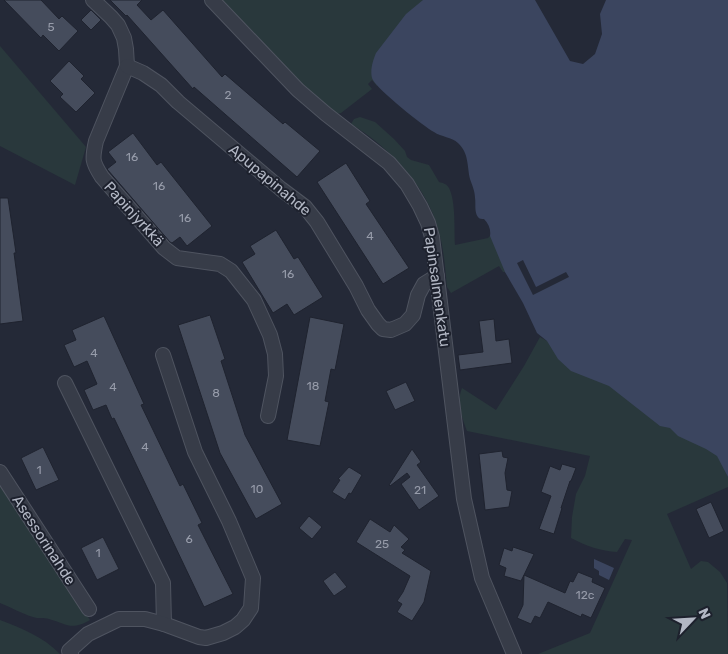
<svg xmlns="http://www.w3.org/2000/svg" width="728" height="654" viewBox="0 0 728 654" font-family="Rubik,sans-serif">
	<style>
		.green { fill: #29383c }
		.water { fill: #3b455f }
		.pier { fill: #242937 }
		.building { fill: #454c5c; stroke: #1f232f }
		.lines { fill: none; stroke-linecap: round; stroke-linejoin: round }
		.minor-casing { stroke: #4f5460; stroke-width: 16 }
		.minor { stroke: #373c48; stroke-width: 14 }
		.labels { text-anchor: middle; stroke-width: 4; stroke-linejoin: round; paint-order: stroke }
		.number-label { font-size: 12px; fill: #979caa }
		.street-label { font-size: 15px; fill: #b2b7c4; stroke: #1d212d }
	</style>
	<rect width="100%" height="100%" fill="#242937"/>
	<g class="green">
		<path d="M220,0h237l-80,86 -5,-6 -4,4 4,5 -31,24 -4,1 -21,-16z"/>
		<path d="M0,46l86,101 -11,38 -75,-39z"/>
		<path d="M360,117l15,5 19,17 11,12 2,6 4,3 18,5 10,17c4,1 8,2 10,6 7,14 5,41 6,57l33,-7 2,-2 7,2 11,38 -3,-4h-2l-4,-6 -48,27 -4,-6c-2,-19 -3,-39 -9,-58 -12,-44 -48,-81 -87,-105l3,-5z"/>
		<path d="M540,337l7,4 181,72 -3,57 3,7v10l-61,27 24,55 10,-8 7,1 12,10 7,11 1,71h-190l52,-21 42,-93 -7,-1 -8,13c-16,-1 -31,-6 -46,-14l1,-21 4,-23 9,-18 5,-20 -123,-25c-5,-14 -11,-28 -5,-43l34,22 28,-44z"/>
		<path d="M0,485l90,135c-19,11 -23,4 -41,-1 -5,-2 -11,0 -16,-2 -11,-3 -22,-10 -33,-14z"/>
		<path d="M0,620c23,9 42,16 60,34h-60z"/>
	</g>
	<g class="water">
		<path d="M423,0h112l35,61 13,3 12,-10 7,-20 -2,-20 6,-14h122v477l-11,-21 -11,-7 -28,-13 -8,-8 -10,-2 -51,-40 -38,-15 -13,-12 -11,-18 -10,-8 -14,-30 -18,-31 -15,-36c1,-6 -1,-12 -6,-17 -2,0 -5,0 -6,-2 -4,-5 -2,-14 -3,-19 0,-7 -3,-13 -5,-19 -3,-13 -1,-26 -12,-36 -6,-6 -17,-6 -24,-11 -10,-5 -57,-43 -61,-52 -4,-7 0,-20 3,-27l30,-39z"/>
		<path d="M594,559l20,9 -5,12 -10,-5v-4l-5,-3z"/>
	</g>
	<path class="pier" d="M523,260l13,27 30,-15 3,5 -36,18 -16,-32z"/>
	<g class="building">
		<path d="M4,0h37l18,19 3,-3 16,15 -19,20 -16,-16 -2,3z"/>
		<path d="M110,0h32l-5,5 14,15 12,-10 59,67 3,-3 58,50 2,-2 35,29 -23,26 -103,-90 -1,2 -66,-74 -1,1z"/>
		<path d="M91,10l10,10 -10,10 -10,-10z"/>
		<path d="M69,61l15,15 -3,3 14,14 -19,19 -16,-15 3,-3 -13,-13z"/>
		<path d="M133,133l24,32 4,-3 51,64 -25,20 -7,-9 -8,6 -2,-1 -63,-73 9,-7 -8,-10z"/>
		<path d="M346,163l24,38 -4,3 43,64 -26,16 -66,-102z"/>
		<path d="M0,198h8l8,55h-2l9,68 -23,3z"/>
		<path d="M276,230l18,29 4,-2 25,40 -29,18 -7,-11 -14,9 -31,-51 13,-8 -5,-8z"/>
		<path d="M210,315l15,44 -4,2 24,74 37,69 -26,15 -36,-66 -42,-128z"/>
		<path d="M104,316l40,88 -3,1 39,81 3,-2 19,39 -4,2 35,69 -29,13 -90,-189 -2,1 -6,-14 -13,5 -9,-20 13,-6 -10,-23 -13,6 -10,-22 12,-5 -4,-10z"/>
		<path d="M310,317l34,7 -9,46 -4,-1 -6,32 4,1 -9,44 -33,-6z"/>
		<path d="M494,319l2,22 13,-2 3,24 -52,7 -2,-15 25,-3 -4,-31z"/>
		<path d="M406,382l9,19 -20,9 -9,-19z"/>
		<path d="M43,447l16,33 -23,10 -15,-32z"/>
		<path d="M412,449l9,13 -4,3 22,31 -20,14 -18,-26 9,-7 -3,-4 -17,13 -1,-1z"/>
		<path d="M502,451l1,6 5,1 -3,15 2,17 5,1 -3,16 -24,3 -6,-56z"/>
		<path d="M562,464l14,4 -5,13h-1l-9,27h1l-8,26 -15,-5 12,-33 -10,-4 9,-26 10,4z"/>
		<path d="M349,467l13,8 -11,19 -2,-1 -4,7 -13,-8 8,-12 -2,-1z"/>
		<path d="M711,502l13,29 -15,7 -13,-29z"/>
		<path d="M309,516l13,11 -10,12 -13,-11z"/>
		<path d="M370,519l20,13 4,-7 15,14 -8,8 4,3 -3,3 29,18 -7,31 -12,19 -15,-9 5,-8 -5,-3 6,-9 7,-16 -54,-34z"/>
		<path d="M103,537l16,32 -22,11 -16,-32z"/>
		<path d="M513,547l21,7 -10,21 41,18 5,-12 3,1 5,-10 15,6 -1,4 13,6 -14,30 -9,-4 -1,3 -33,-15 -8,16 -5,-2 -4,8 -14,-6 6,-13 1,-30 -3,6 -17,-5 2,-8 -7,-3 5,-17 8,3z"/>
		<path d="M335,572l12,15 -13,9 -11,-15z"/>
	</g>
	<g class="lines">
		<g class="minor-casing">
			<g id="minor">
				<path d="M93,0l18,17 7,8 6,13 2,11 1,17 -31,75c-4,18 -4,21 6,36l62,71 13,10 43,6 11,7 23,29 16,35 5,19 1,22 -8,40"/>
				<path d="M212,0l86,90 28,24 63,49 18,21 13,22 8,17 4,14 32,262 18,79 32,76"/>
				<path d="M127,66l16,7 18,12 17,17 103,87 24,18 12,15 39,64 12,24 10,14 5,5 8,1 14,-6 8,-9 5,-20 6,-11 13,-8"/>
				<path d="M65,383l98,200 1,41"/>
				<path d="M0,472l89,137"/>
				<path d="M71,654l-2,-3 19,-17 31,-15h26l19,5 35,13 7,1 17,-5 12,-6 8,-7 8,-12 2,-30 -24,-57 -34,-69 -32,-97"/>
			</g>
		</g>
		<use href="#minor" class="minor"/>
	</g>
	<g class="labels">
		<g class="number-label">
			<text x="51" y="31">5</text>
			<text x="228" y="99">2</text>
			<text x="132" y="161">16</text>
			<text x="159" y="190">16</text>
			<text x="185" y="222">16</text>
			<text x="370" y="240">4</text>
			<text x="288" y="278">16</text>
			<text x="94" y="357">4</text>
			<text x="313" y="390">18</text>
			<text x="113" y="391">4</text>
			<text x="216" y="397">8</text>
			<text x="145" y="451">4</text>
			<text x="39" y="474">1</text>
			<text x="257" y="493">10</text>
			<text x="420" y="494">21</text>
			<text x="189" y="543">6</text>
			<text x="382" y="548">25</text>
			<text x="98" y="557">1</text>
			<text x="585" y="599">12c</text>
		</g>
		<g class="street-label">
			<text transform="translate(270 180) rotate(40)" y="5">Apupapinahde</text>
			<text transform="translate(134 214) rotate(48)" y="5">Papinjyrkkä</text>
			<text transform="translate(437 287) rotate(82)" y="5">Papinsalmenkatu</text>
			<text transform="translate(44 540) rotate(57)" y="5">Asessorinahde</text>
		</g>
	</g>
	<g transform="translate(693 619) rotate(65)" stroke="#1d212d" stroke-width="4" paint-order="stroke">
	<path d="M0-4L9 19L0 12L-9 19Z" fill="#b2b7c4"/>
	<text y="-8" font-size="14" font-weight="bold" text-anchor="middle" fill="#b2b7c4">N</text>
	</g>
</svg>
